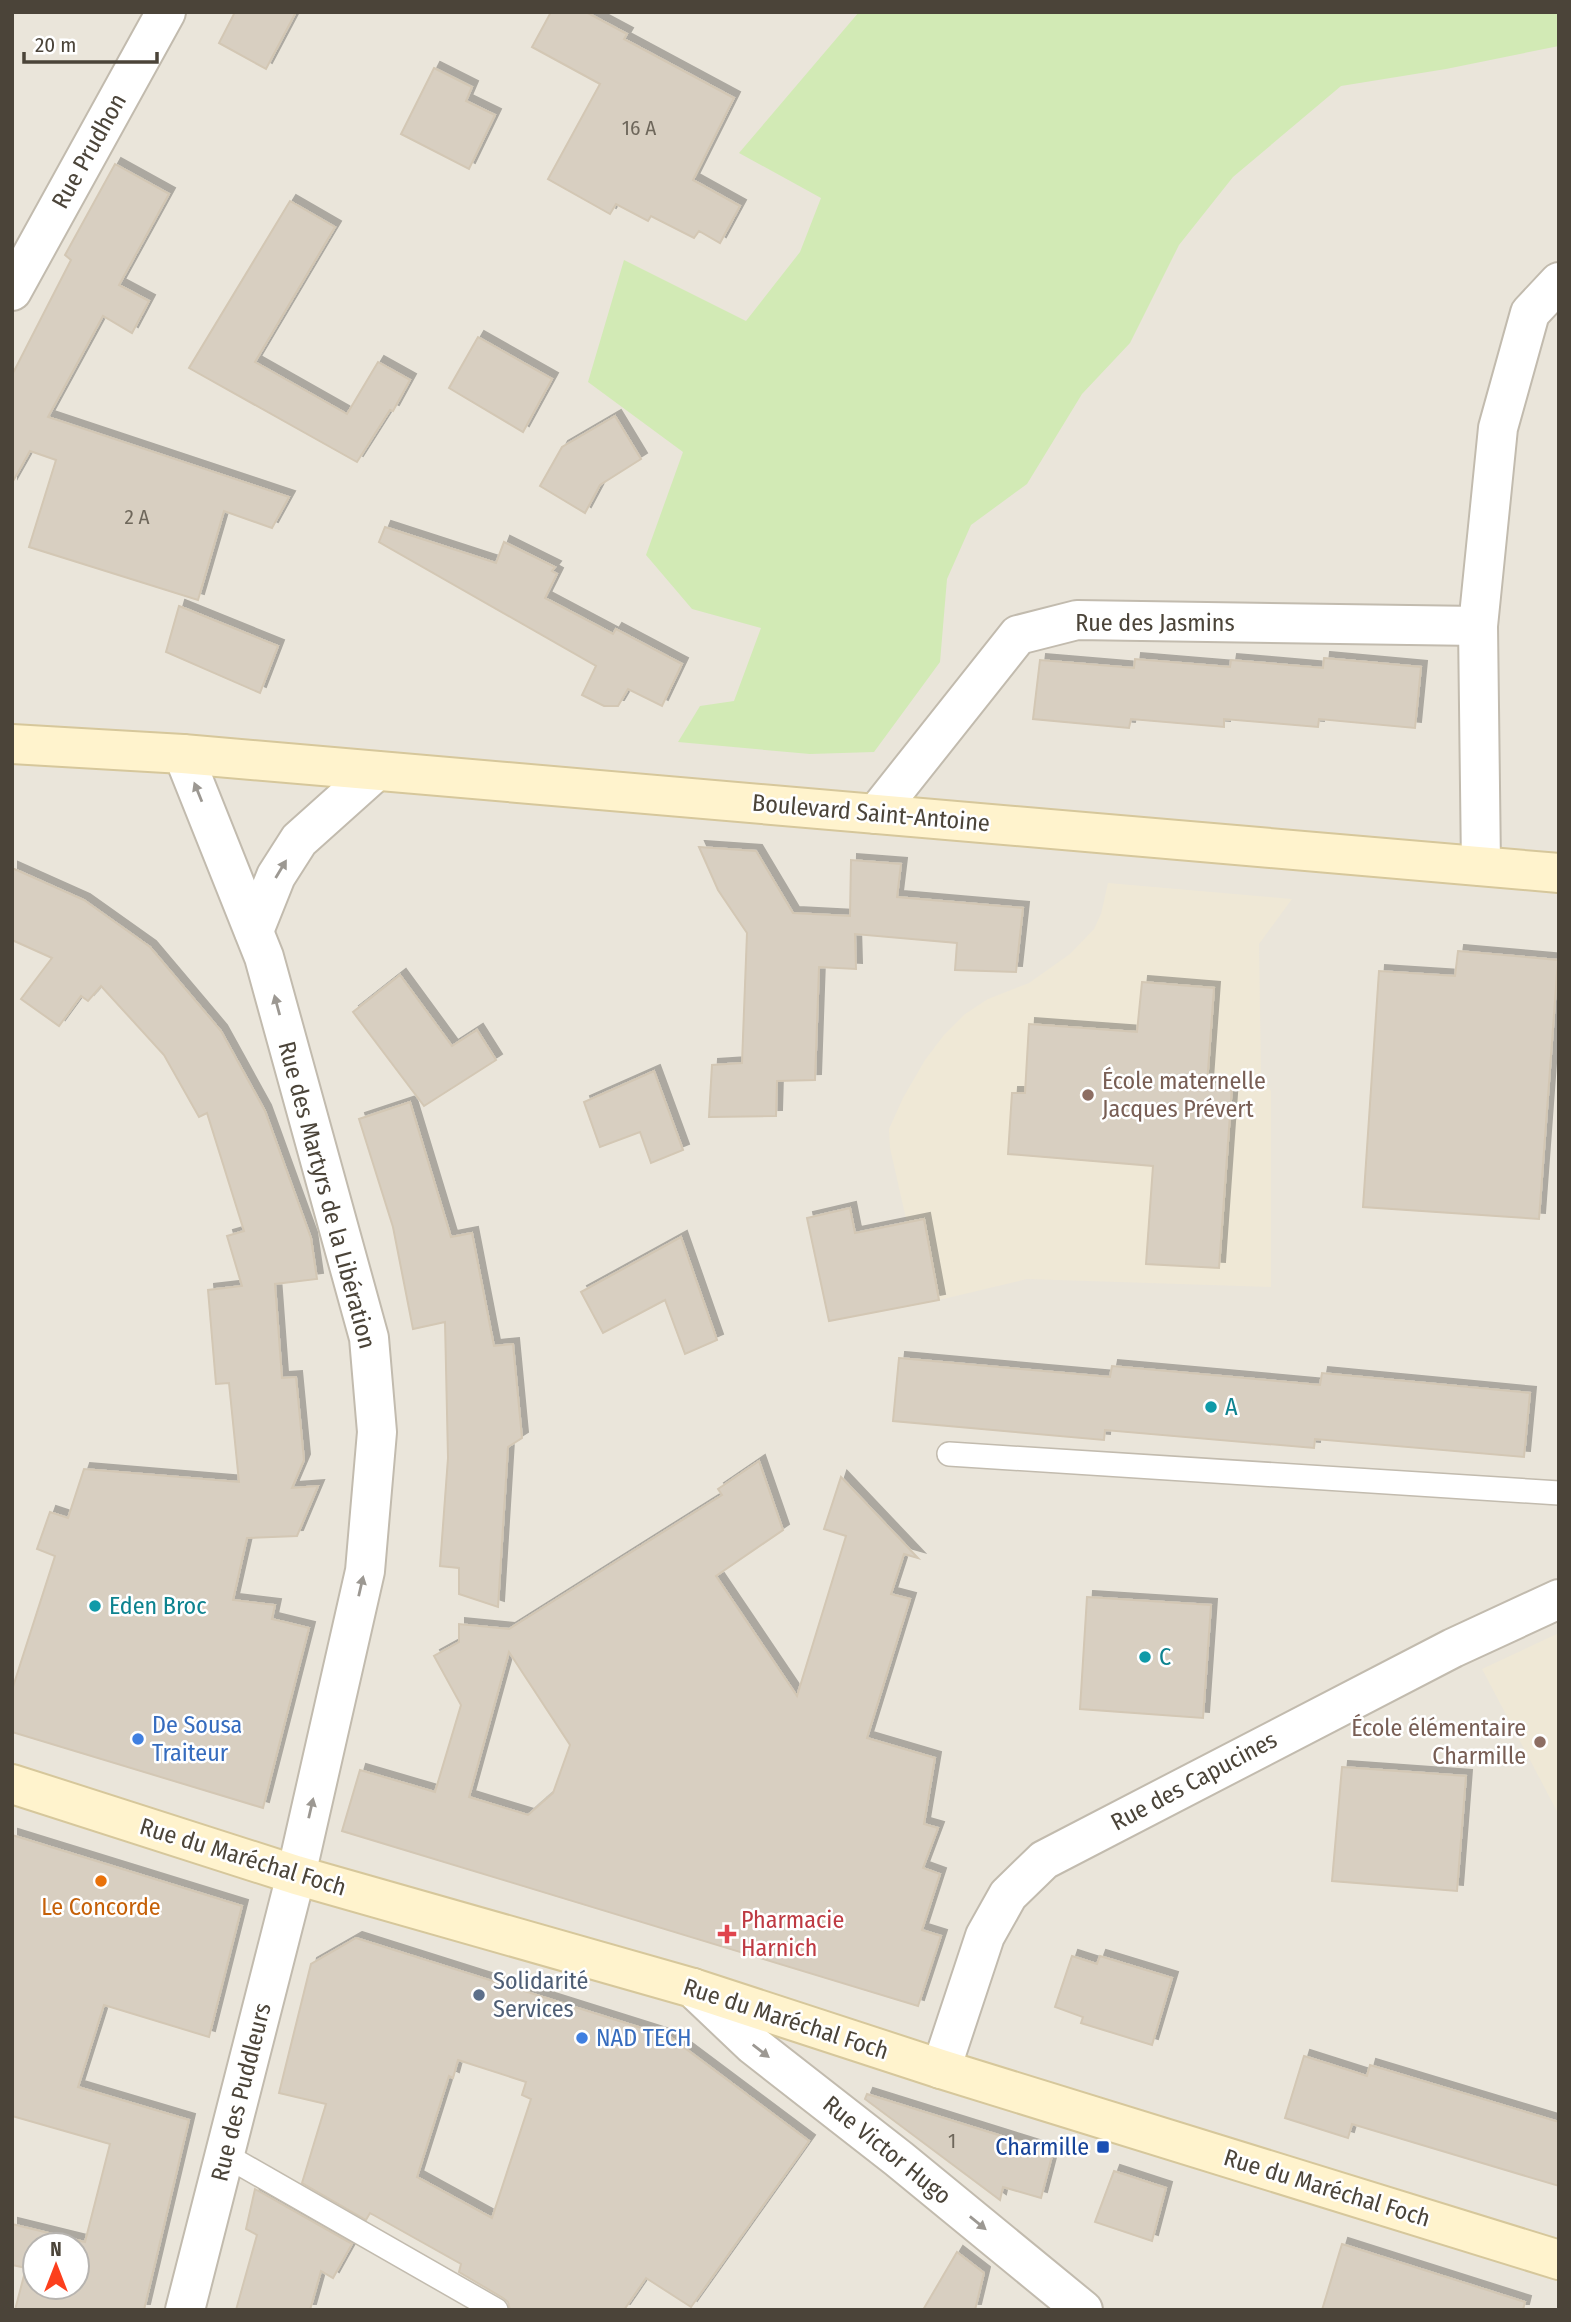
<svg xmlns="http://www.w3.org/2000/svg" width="1571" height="2322" viewBox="0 0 1571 2322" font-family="'Fira Sans Condensed',sans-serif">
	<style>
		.residential { fill: #eae5da; fill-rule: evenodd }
		.education { fill: #efe8d6 }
		.green { fill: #d2eab5 }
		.building { fill: #d8cfc1; stroke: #d3c7b4; stroke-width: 2; fill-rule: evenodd; filter: url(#shadow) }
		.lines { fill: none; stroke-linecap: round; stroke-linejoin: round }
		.lane-casing { stroke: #c2bbae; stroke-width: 26 }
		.street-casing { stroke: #c2bbae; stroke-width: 42 }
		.secondary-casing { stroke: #d6c79b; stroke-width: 42 }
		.lane { stroke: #fff; stroke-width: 23 }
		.street { stroke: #fff; stroke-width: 38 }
		.secondary { stroke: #fff3cd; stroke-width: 38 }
		.oneway { fill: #9c9892 }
		.education-dot { fill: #8d6e63; stroke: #fff; stroke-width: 2.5 }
		.culture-dot { fill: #0f9aa8; stroke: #fff; stroke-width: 2.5 }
		.shop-dot { fill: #3f7fe0; stroke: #fff; stroke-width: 2.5 }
		.food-dot { fill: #e8710a; stroke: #fff; stroke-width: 2.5 }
		.health-dot { fill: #e0444e; stroke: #fff; stroke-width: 2.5 }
		.service-dot { fill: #5c6f8a; stroke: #fff; stroke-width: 2.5 }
		.transit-dot { fill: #1a4fb4; stroke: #fff; stroke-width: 2.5 }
		.labels { text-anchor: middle; stroke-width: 5; stroke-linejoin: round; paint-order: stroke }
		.number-label { font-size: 21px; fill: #6e675b }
		.street-label { font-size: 24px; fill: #4b4439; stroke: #fff }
		.education-label { font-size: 24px; fill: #785e54; stroke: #fff; text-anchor: start }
		.culture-label { font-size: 24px; fill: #0d838f; stroke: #fff; text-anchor: start }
		.shop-label { font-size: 24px; fill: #366cbe; stroke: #fff; text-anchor: start }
		.food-label { font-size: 24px; fill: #c56008; stroke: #fff }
		.health-label { font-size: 24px; fill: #be3a42; stroke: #fff; text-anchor: start }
		.service-label { font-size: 24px; fill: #4e5e75; stroke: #fff; text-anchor: start }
		.transit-label { font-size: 24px; fill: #164399; stroke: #fff; text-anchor: end }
	</style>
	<defs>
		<filter id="shadow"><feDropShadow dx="6" dy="-6" stdDeviation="0" flood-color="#0004"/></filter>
	</defs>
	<rect width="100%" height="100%" fill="#f6f3ec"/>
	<path class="residential" d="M12,12h1547v2298h-1547zM35,2245h42v42h-42z"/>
	<g class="education">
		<path d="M1108,883l184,16 -33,45 2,129 10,18v196l-244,-8 -88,21 -15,-80 -17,3 -17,-75 -1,-19 14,-31 22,-38 19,-25 21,-21 23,-15 41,-16 41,-29 24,-25 7,-15z"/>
		<path d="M1559,1633v182l-77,-146z"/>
	</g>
	<path class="green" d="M859,12h700v34l-113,23 -105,17 -108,91 -54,68 -49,98 -48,51 -55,90 -56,41 -24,54 -7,83 -66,90 -64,2 -132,-12 22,-36 34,-5 27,-73 -69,-19 -46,-54 37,-103 -95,-70 36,-122 122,61 54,-69 21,-54 -82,-45z"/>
	<g class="building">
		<path d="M235,12h61l-30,57 -47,-26z"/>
		<path d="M551,12h35l41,22 -3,5 110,59 -41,82 47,26 -20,37 -21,-12 -5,7 -43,-22 -3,5 -32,-17 -6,10 -62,-35 52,-95 -68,-37z"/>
		<path d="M434,68l38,19 -6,14 29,14 -26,54 -68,-35z"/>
		<path d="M115,164l54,30 -50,91 30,16 -17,32 -29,-17 -55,101 241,80 -17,31 -48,-17 -26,89 -169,-53 27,-87 -26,-9 -18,32v-108l59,-115 -6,-5z"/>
		<path d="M290,201l45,26 -80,135 92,52 31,-52 32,18 -17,31 -3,-1 -33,52 -168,-94z"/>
		<path d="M478,337l74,42 -29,53 -74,-44z"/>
		<path d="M615,416l26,43 -41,26 -15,28 -45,-27 22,-39z"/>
		<path d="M385,527l111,36 8,-21 51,25 -3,4 5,3 -12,24 68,36 3,-5 66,35 -20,42 -34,-17 -10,17h-14l-22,-11 14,-29 -217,-124z"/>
		<path d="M179,606l99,40 -18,47 -94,-41z"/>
		<path d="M1324,658l97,9 -6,61 -96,-9 -1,8 -94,-8v8l-93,-8 -2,9 -96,-9 7,-59 94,8 1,-9 95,8 1,-7 92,8z"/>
		<path d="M699,847l57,4 37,62 57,3 1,-56 50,4 -4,33 126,11 -7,64 -61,-2 2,-27 -102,-9 1,35 -37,-2 -4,113 -38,1 -1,35 -67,1 3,-52 30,-2 5,-130 -29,-43z"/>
		<path d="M12,868l72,32 66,47 71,84 44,80 46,127 6,41 -42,5 7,94 14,-1 8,83 -12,28 26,-2 -21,50 -50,2 -14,62 42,5 -3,14 37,9 -46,180 -251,-76v-42l43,-134 -18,-7 13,-37 18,6 16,-49 155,13 -10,-99 -13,1 -8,-94 34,-4 -15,-50 17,-5 -37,-118 -8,4 -35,-62 -63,-69 -13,15 -7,-5 -22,30 -38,-27 31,-41 -40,-18z"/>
		<path d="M1458,951l100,9 -19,259 -176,-12 16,-236 76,5z"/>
		<path d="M400,975l52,71 25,-16 19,30 -72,46 -71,-94z"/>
		<path d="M1142,982l72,6 -7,96 25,2 -13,182 -73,-4 7,-98 -145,-12 4,-61h13l4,-69 108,8z"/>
		<path d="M654,1071l29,79 -32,13 -11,-31 -40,15 -16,-45z"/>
		<path d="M410,1102l41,135 21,-4 22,113 19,-2 9,94 -14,9 -10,160 -39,-13v-26l-19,-2 8,-108 -3,-136 -32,7 -20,-102 -34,-108z"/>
		<path d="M850,1208l5,25 69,-14 15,81 -110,21 -22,-103z"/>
		<path d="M681,1237l36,103 -32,14 -20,-54 -62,33 -22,-41z"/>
		<path d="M899,1358l211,19 2,-11 208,19 2,-12 208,20 -6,64 -209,-18 -1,9 -209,-18 -1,10 -211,-19z"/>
		<path d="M759,1461l24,69 -67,46 81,120 49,-160 -22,-7 17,-52 77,81 -14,-4 -13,40 19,5 -43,139 68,20 -11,66 14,4 -15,40 17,6 -18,56 19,6 -23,70 -576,-175 18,-61 75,22 26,-87 -27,-49 25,-14v-18l50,5 213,-134 -4,-6zM509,1652l61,93 -17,48 -25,22 -59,-18z"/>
		<path d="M1087,1597l124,8 -8,113 -123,-9z"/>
		<path d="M1342,1767l124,9 -9,115 -125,-10z"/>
		<path d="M12,1835l230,71 -33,131 -105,-32 -26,82 111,33 -45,190h-129l11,-42 -14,-3v-41l73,18 25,-98 -98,-28zM35,2245h42v42h-42z"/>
		<path d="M356,1938l314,99 139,104 -118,166 -45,-29 -22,32h-114l-2,-8 -5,-4 -44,-26 2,-8 -91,-51 -4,7 -64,-37 24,-79 -47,-11 32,-129zM458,2060l68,22 -4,13 9,4 -39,119 -75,-41 32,-101 4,2z"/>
		<path d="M1072,1956l25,8 3,-8 72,22 -20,67 -71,-22 2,-6 -28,-10z"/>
		<path d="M1304,2056l63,20 3,-11 189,57v64l-207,-62 -4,14 -63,-20z"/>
		<path d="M867,2094l186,58 -12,46 -38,-11 -3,13 -135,-101z"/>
		<path d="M1114,2171l52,17 -14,53 -57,-19z"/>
		<path d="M255,2189l97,55 -19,34 -12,-7 -11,39h-74l21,-75 -11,-6z"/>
		<path d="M1342,2244l183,58 -2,8h-201z"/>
		<path d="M957,2252l27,21 -9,37h-52z"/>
	</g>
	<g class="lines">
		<g class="lane-casing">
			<g id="lane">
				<path d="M949,1454l610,39"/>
				<path d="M225,2155l271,155"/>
			</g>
		</g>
		<g class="street-casing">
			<g id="street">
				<path d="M12,291l154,-279"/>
				<path d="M1478,626l3,240"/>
				<path d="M183,754l81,203 105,381 8,94 -12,139 -69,304 -111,435"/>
				<path d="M876,814l142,-179 59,-15 401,6 20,-198 32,-115 29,-31"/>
				<path d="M254,931l22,-55 23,-36 77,-69"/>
				<path d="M693,1988l60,57 146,114 184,151"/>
				<path d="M941,2069l44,-133 23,-41 36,-35 409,-212 106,-49"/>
			</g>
		</g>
		<g class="secondary-casing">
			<g id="secondary">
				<path d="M12,744l171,10 1376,119"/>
				<path d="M12,1784l284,91 397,113 248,81 618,191"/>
			</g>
		</g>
		<use href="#lane" class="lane"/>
		<use href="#street" class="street"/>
		<use href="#secondary" class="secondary"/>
	</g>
	<defs><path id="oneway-solid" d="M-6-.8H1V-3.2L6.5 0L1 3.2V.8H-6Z" transform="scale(1.75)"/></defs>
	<g class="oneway">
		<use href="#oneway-solid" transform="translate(198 792) rotate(-112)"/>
		<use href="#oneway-solid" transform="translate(281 869) rotate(-59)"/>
		<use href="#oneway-solid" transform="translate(277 1005) rotate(-105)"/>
		<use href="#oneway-solid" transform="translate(361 1586) rotate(-77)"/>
		<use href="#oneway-solid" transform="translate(311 1808) rotate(-77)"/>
		<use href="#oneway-solid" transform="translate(761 2051) rotate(38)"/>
		<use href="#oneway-solid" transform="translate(978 2223) rotate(39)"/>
	</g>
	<g class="education-dot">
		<circle cx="1088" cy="1095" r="7"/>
		<circle cx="1540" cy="1742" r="7"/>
	</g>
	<g class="culture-dot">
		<circle cx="1211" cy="1407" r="7"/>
		<circle cx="95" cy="1606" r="7"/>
		<circle cx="1145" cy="1657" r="7"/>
	</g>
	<g class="shop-dot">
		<circle cx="138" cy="1739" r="7"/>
		<circle cx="582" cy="2038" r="7"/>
	</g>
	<circle class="food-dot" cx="101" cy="1881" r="7"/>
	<path class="health-dot" d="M723.5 1923.5h7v7h7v7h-7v7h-7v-7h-7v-7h7z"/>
	<circle class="service-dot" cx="479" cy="1995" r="7"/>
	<rect class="transit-dot" x="1096" y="2140" width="14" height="14" rx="3.5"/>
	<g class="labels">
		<g class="number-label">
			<text x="639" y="135">16 A</text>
			<text x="137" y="524">2 A</text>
			<text x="952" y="2148">1</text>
		</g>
		<g class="street-label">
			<text transform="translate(89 151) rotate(-61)" y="8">Rue Prudhon</text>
			<text x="1155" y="631">Rue des Jasmins</text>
			<text transform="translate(871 813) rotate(5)" y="8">Boulevard Saint-Antoine</text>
			<text transform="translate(327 1195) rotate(75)" y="8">Rue des Martyrs de la Libération</text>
			<text transform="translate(1194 1781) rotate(-28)" y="8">Rue des Capucines</text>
			<text transform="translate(243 1857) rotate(17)" y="8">Rue du Maréchal Foch</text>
			<text transform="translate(786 2019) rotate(18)" y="8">Rue du Maréchal Foch</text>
			<text transform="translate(241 2092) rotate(-76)" y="8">Rue des Puddleurs</text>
			<text transform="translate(887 2150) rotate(39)" y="8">Rue Victor Hugo</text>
			<text transform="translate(1327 2188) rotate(17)" y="8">Rue du Maréchal Foch</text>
		</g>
		<g class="education-label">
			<text x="1102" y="1089">École maternelle<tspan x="1102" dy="28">Jacques Prévert</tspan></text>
			<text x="1526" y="1736" text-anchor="end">École élémentaire<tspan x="1526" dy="28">Charmille</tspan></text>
		</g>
		<g class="culture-label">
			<text x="1225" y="1415">A</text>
			<text x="109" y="1614">Eden Broc</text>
			<text x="1159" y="1665">C</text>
		</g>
		<g class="shop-label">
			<text x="152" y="1733">De Sousa<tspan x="152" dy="28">Traiteur</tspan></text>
			<text x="596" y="2046">NAD TECH</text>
		</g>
		<g class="food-label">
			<text x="101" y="1915">Le Concorde</text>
		</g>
		<g class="health-label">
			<text x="741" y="1928">Pharmacie<tspan x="741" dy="28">Harnich</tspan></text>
		</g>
		<g class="service-label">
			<text x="493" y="1989">Solidarité<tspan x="493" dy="28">Services</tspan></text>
		</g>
		<g class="transit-label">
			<text x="1089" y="2155">Charmille</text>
		</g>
	</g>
	<rect width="1571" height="2322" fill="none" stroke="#4b4439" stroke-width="28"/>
	<g transform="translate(56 2266)"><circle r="33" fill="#ffffff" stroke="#b7b4b0" stroke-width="2"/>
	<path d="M0-5L12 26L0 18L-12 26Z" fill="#fc3f1d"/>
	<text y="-10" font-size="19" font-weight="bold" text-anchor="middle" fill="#4b4439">N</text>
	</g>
	<path d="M24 52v10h133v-10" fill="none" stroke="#4b4439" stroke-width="3.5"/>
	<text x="35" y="52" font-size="21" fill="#4b4439" stroke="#ffffff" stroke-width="5" paint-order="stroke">20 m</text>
</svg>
